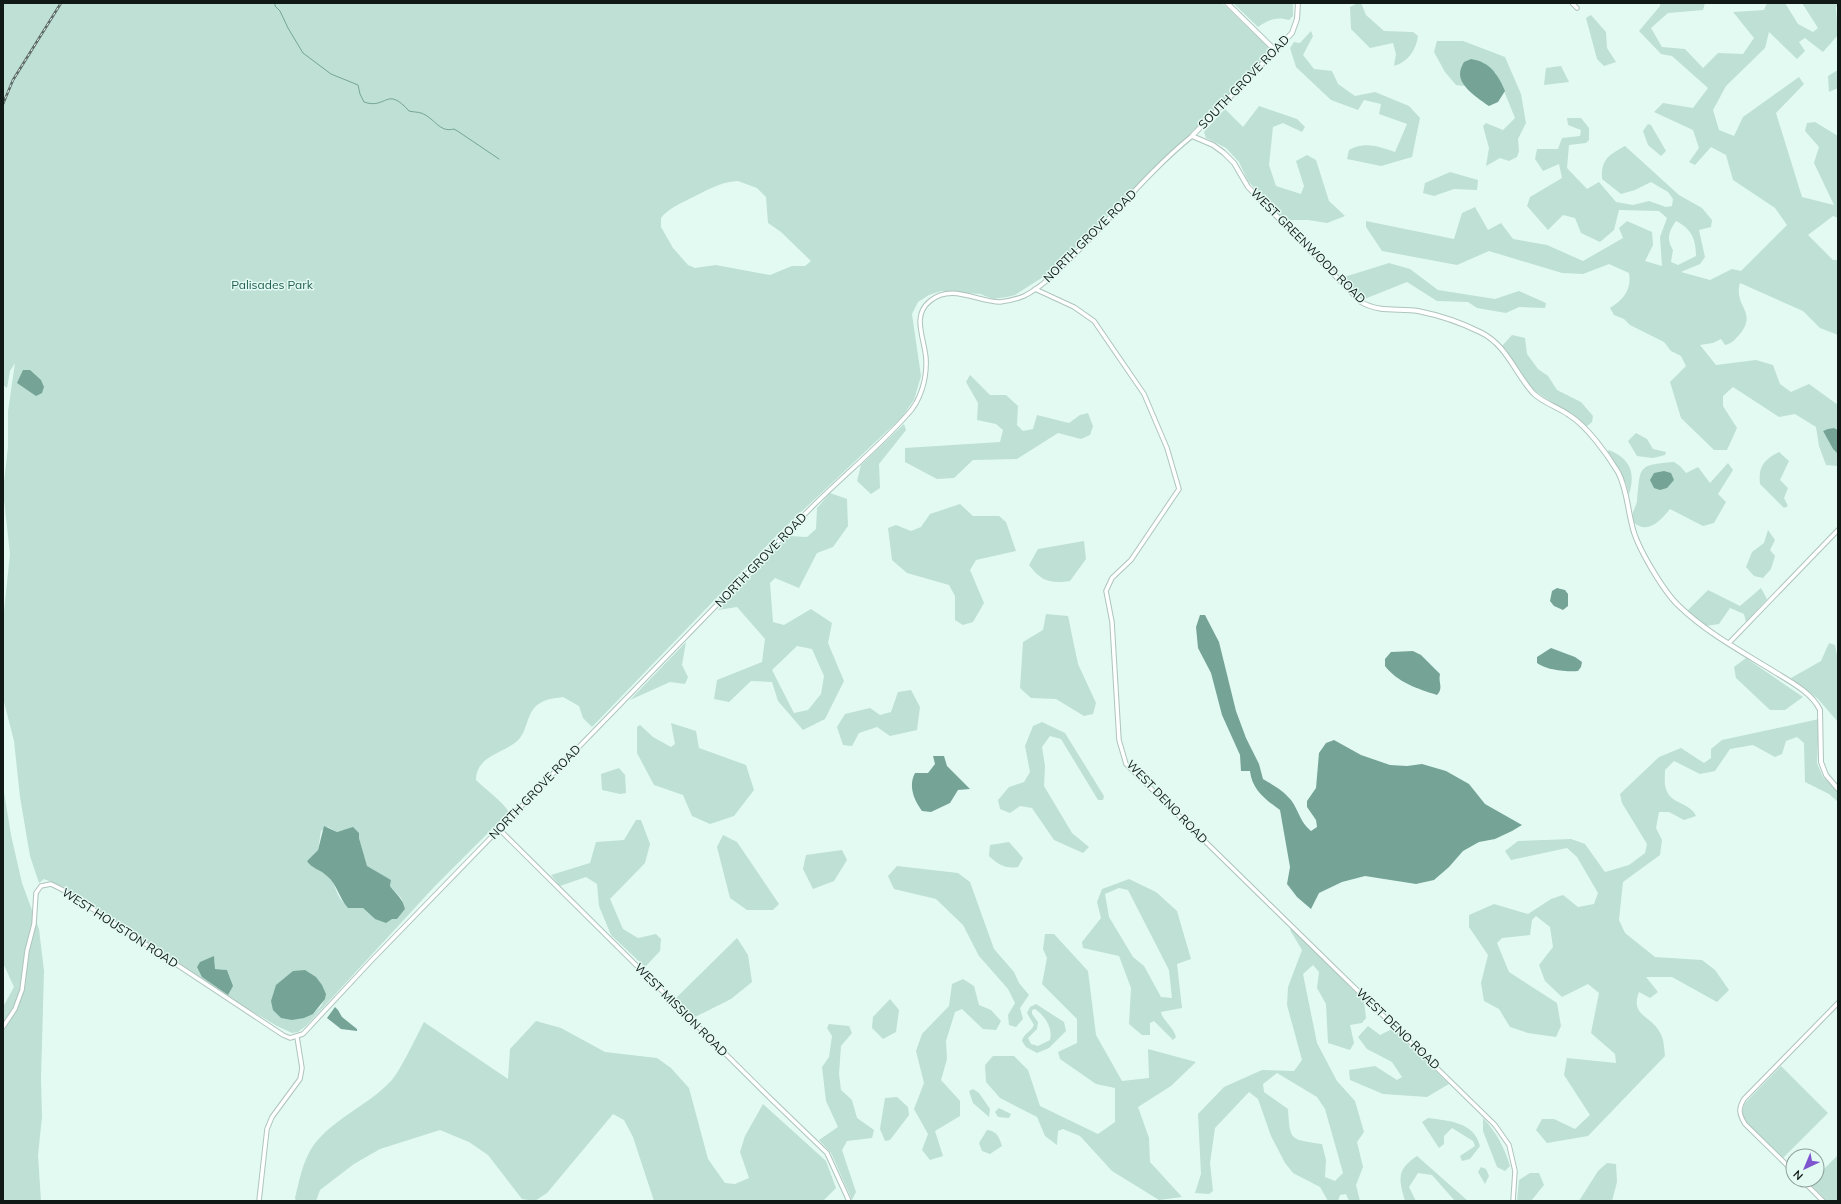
<svg xmlns="http://www.w3.org/2000/svg" width="1841" height="1204" viewBox="0 0 1841 1204" font-family="Mulish,sans-serif">
	<style>
		.green { fill: #bee0d5; fill-rule: evenodd }
		.water { fill: #75a497 }
		.lines { fill: none; stroke-linecap: round; stroke-linejoin: round }
		.stream { stroke: #75a497; stroke-width: 1 }
		.minor-casing { stroke: #aec4bd; stroke-width: 5.5 }
		.tertiary-casing { stroke: #aec4bd; stroke-width: 6 }
		.minor { stroke: #fff; stroke-width: 3.5 }
		.tertiary { stroke: #fff; stroke-width: 4 }
		.rail-casing { stroke: #5d6a67; stroke-width: 2.5 }
		.rail { stroke: #e3faf3; stroke-width: 1; stroke-dasharray: 3; stroke-linecap: butt }
		.labels { text-anchor: middle; stroke-width: 3; stroke-linejoin: round; paint-order: stroke }
		.street-label { font-size: 12px; fill: #111917; stroke: #e3faf3 }
		.park-label { font-size: 12px; fill: #215e50; stroke: #e3faf3 }
	</style>
	<rect width="100%" height="100%" fill="#e3faf3"/>
	<g class="green">
		<path d="M3,3h1219l46,44 -2,10 -4,4 -48,50 -63,60 -100,101 -36,23 -8,2 -14,2 -13,-5 -39,-3 -12,4 -11,7 -6,12 9,62 -7,24 -12,17 -121,114 -189,196 -9,-9 -4,-12 -16,-9c-7,1 -16,2 -21,5 -17,8 -13,30 -26,40 -15,12 -40,15 -40,38 11,11 24,19 33,32l-74,74 -129,140 -8,6 -6,1 -15,-7 -49,-29 -160,-108 -24,-10 -5,4 -9,-27 -10,-59 -6,-56 -11,-43v-77l7,-67 -7,-63 5,-44v-36l7,-48 -5,8 -3,17 -4,-3zM738,181l19,7 9,9 2,26 13,9 30,29 -6,5h-13l-22,9 -54,-10 -21,3 -7,-3 -15,-17 -12,-21v-9c8,-10 17,-13 28,-19 17,-8 30,-17 49,-18zM328,827l9,5 6,-2 16,3v5l8,29 24,13 -1,6 11,12 4,11 -8,10h-22l-12,-11c-7,0 -15,-2 -20,-6 -6,-5 -7,-16 -12,-22 -6,-9 -19,-11 -24,-19l11,-11 3,-19zM215,961l-1,5 1,3 12,1 4,10 -31,-18zM316,977l10,17 -4,11 -9,9 -28,-35z"/>
		<path d="M1233,3h60v13l-4,4c-13,-4 -20,0 -31,7z"/>
		<path d="M1358,3h3l5,12 18,16 29,1 5,4c-2,14 -10,26 -24,30l2,-12 -3,-11 -23,5 -19,-19 -1,-22z"/>
		<path d="M1660,3h45l-2,7 -35,3 -17,15 11,19 23,2 18,19 15,-15 25,1 11,-16 -21,-26 31,-2 3,-7h18l13,21 15,8 5,-4 -16,-25h36l-2,5 2,27 -15,17 -18,-14 -6,4 6,9 -8,8 -28,-27 -4,16 -39,38 -13,24 6,20 15,6 9,-19 56,-40 5,7 -28,29 26,84 32,8 -20,-42 5,-16 -14,-16 2,-8 8,-1 23,14v82l-5,-2 -25,19 25,25h5v75l-18,-7 -17,-17 -63,-28c-7,24 18,28 0,51 -5,5 -7,9 -15,11l-4,-6 -8,4 -13,2 16,20 40,-5 17,5 7,19 11,8 18,-8 29,21v25l-4,-2 -11,3 10,18 5,5v12l-12,-1 -7,-19 -3,-19 -21,-13 -16,3 -46,-30 -10,9v10l14,22 -10,22h-13l-33,-32 -11,-36 16,-16 -5,-10 -10,-5 -7,-9 -34,-17 -6,-6 -10,-4 -4,-7c13,-8 22,-18 19,-35l-20,-9 -26,10 -21,-1 -73,-22 -32,14 -75,-14 -16,-24v-6l88,18 8,-26 13,-6 13,23 13,-7 12,16 34,6 36,16 40,-23 -4,-10 8,-7 25,11 1,13 -8,16 17,5 -2,-29 7,-19 -8,-7 -40,-1 -5,20 -14,12 -19,-9 -6,-15 -12,-3 -15,15 -21,-24 3,-9 32,-19 -3,-14 -16,7 -8,-12 2,-10h21l4,-11 18,-2 1,-6 -13,-5 -1,-7h14l8,10v12l-3,3 -17,2 -2,23 20,21 12,-7 17,20 17,3 16,-4 17,6 6,-1 1,-7 -5,-7 -17,-10 -16,8 -14,4 -19,-15c-1,-20 7,-24 23,-33l54,49 23,13 10,12 -1,7 -12,3 6,27 -5,7 -19,8 29,8 22,-11 9,2 46,-46 -12,-17 -42,-28 -7,-25 -15,-8 -16,18 -6,-3 10,-14 -6,-18 -39,-18 9,-9 30,5 15,-20 -36,-32 -11,-2 -22,-23 21,-25zM1676,221c16,8 20,19 20,35l-18,9 -7,-3 2,-12c-7,-11 -4,-19 3,-29z"/>
		<path d="M1591,15l15,17 1,16 9,14 -12,4 -7,-7 -11,-41z"/>
		<path d="M1311,31l2,5 -10,19 11,14 18,2 6,13 17,12 20,-4 34,14 11,12 -8,39 -31,9 -34,-7 2,-9c17,-9 30,-3 46,2l12,-28 -28,-10 2,-10 -17,-4 -6,10 -27,-10 -35,-33 -6,-19 4,-6 6,1z"/>
		<path d="M1437,41h26l42,16 16,37 5,29 -8,16 1,12 -2,6 -8,4 -9,-3 -14,8 3,-18 -6,-22 3,-3 17,7 12,-12 -15,-37 -5,-9 -35,3 5,11 -9,-1 -11,-13 -11,-20z"/>
		<path d="M1561,66l8,16 -25,3 2,-17z"/>
		<path d="M1838,70v18l-9,4 -1,-16z"/>
		<path d="M1259,106l38,13 8,8 -3,5 -19,-9 -10,4 -4,38 7,21 25,8 3,-8 -8,-25 11,-6 9,5 13,41 16,15 -18,7 -19,-3h-24l-36,-39 -9,-19 -13,-14 -20,-10 -2,-6 21,-23 18,18z"/>
		<path d="M1648,124l3,1 15,26 -5,5 -13,-11 -5,-14z"/>
		<path d="M1450,172l28,8 -1,10 -23,-1 -20,7 -11,-3 2,-10z"/>
		<path d="M1389,263l21,6 28,21 57,9 24,-8 27,12 -1,5 -26,-1 -13,6 -29,-5 -9,-6 -31,-1 -30,-19 -45,18 -21,-22z"/>
		<path d="M1512,335l13,3 2,16 11,15 10,7 9,14 24,12 12,14 -1,6 -6,5c-14,-15 -32,-22 -48,-34 -15,-10 -25,-31 -36,-47z"/>
		<path d="M970,375l20,20h16l12,11 -1,19 6,6 10,-2 4,-14 32,8 11,-8 8,-2 5,13 -3,9 -9,4 -23,-6 -41,26 -44,1 -19,18 -17,1 -32,-17v-14l95,-6 3,-12 -7,-6 -19,-4 1,-17 -12,-21z"/>
		<path d="M904,424l2,6 -27,34 1,24 -9,6 -14,-13 4,-16z"/>
		<path d="M1636,433l11,6 6,10 13,3 -1,3 -12,3 -16,-2 -9,-15z"/>
		<path d="M1609,450c21,9 27,22 20,45l-3,-12 -20,-30z"/>
		<path d="M1779,452l10,9 -9,19 8,8 -4,10 4,8 -4,2 -24,-24c-2,-18 4,-24 19,-32z"/>
		<path d="M1674,462l6,4 6,7 12,-6 12,16 18,-20 5,7 -15,24 8,8 -12,21 -11,3 -33,-17c-10,12 -22,26 -37,13 -2,-10 2,-12 4,-21 4,-34 -1,-36 37,-39z"/>
		<path d="M830,493l17,6 1,27 -15,21 -16,6 -18,35 -24,-10 -5,5 3,39 11,3 27,-16 21,14 -4,20 16,38 -19,38 -22,11 -25,-29 -6,-19 -21,-1 -22,21 -15,-3 3,-19 45,-18 3,-23 -28,-32 -19,3 71,-74 18,1 9,-8 1,-21zM797,646l15,3 12,27 -3,18 -13,16 -14,3 -22,-43z"/>
		<path d="M960,504l13,12h26l7,6 10,29 -40,9 -6,10 14,33 -11,19 -10,3 -8,-5v-24l-6,-11 -42,-12 -15,-13 -4,-32 8,-3 15,6 10,-4 9,-13z"/>
		<path d="M1768,530l7,10 -5,10 5,6 -4,13 -8,9 -9,-2 -8,-9 6,-15 12,-9z"/>
		<path d="M1084,541l2,18 -16,22c-20,3 -29,0 -41,-16l9,-16z"/>
		<path d="M1761,588l6,11 -21,23 -2,-8 -14,-6 -11,16 -13,2 -19,-15 21,-21 32,16z"/>
		<path d="M1046,614l22,2 10,48 18,39 -3,11 -9,2 -28,-17 -25,-1 -11,-10 3,-46 20,-12z"/>
		<path d="M686,642l-4,23 6,12 -3,7 -15,-2 -40,18z"/>
		<path d="M1829,643l6,2 3,15v62l-20,-23 -27,-21 30,-17z"/>
		<path d="M1746,658l57,39 -18,13h-15l-34,-32 -2,-11z"/>
		<path d="M911,690l9,17 -3,23 -27,6 -13,-9 -18,6 -7,13 -9,-1 -6,-18 8,-13 25,-6 10,7 11,-3 7,-20z"/>
		<path d="M1819,719l-2,44 6,14 15,14v11l-9,-8 -24,-12 -1,-39 -7,-6 -11,4 -4,13 -7,3 -22,-12 -23,4 -15,22 -15,3 -26,-13 -9,9c0,5 -1,13 1,19 5,16 24,13 30,27l-12,4 -15,-8h-10l-3,16 6,12 -2,15 -37,27 -4,38 6,13 30,24 47,3 13,10 14,20 -12,12 -45,-25h-26l12,15 -8,6 -11,-6c-9,24 11,23 20,39 5,7 5,16 6,25l-77,80 -41,7 -11,-13 6,-11h12l21,10 15,-14 -26,-40 3,-17 49,5 -1,-9 -24,-21 8,-40 -11,-9 -26,13 -17,-16 -6,-16 14,-18 -3,-20 -14,-11 -4,4 -2,15 -28,3 -5,5 12,29 48,31 4,23 -5,11 -28,-4 -18,-6 -11,-18 -15,-8 -3,-18 7,-28 -19,-28v-12l25,-11 34,10 23,-15 12,-4 15,12 16,-3 4,-11 -21,-36 -10,-9 -56,12 -6,-9 13,-10 53,-2 14,5 20,28 24,-7 16,-12 2,-9 -25,-41 -2,-9 39,-37 22,-9 23,15 7,-5v-9l11,-9z"/>
		<path d="M1042,722l23,11 39,63 -1,4h-5l-37,-61 -11,-3 -8,11 3,19 -1,20 28,47 17,14 -6,6 -29,-13 -22,-32 -12,-2 -10,7 -10,-4 -2,-9 11,-13 15,-5 6,-10 -5,-26 8,-20z"/>
		<path d="M671,723l25,8 3,17 47,17 8,25 -20,26 -24,8 -18,-8 -9,-21 -29,-10 -17,-32v-26l3,-2 13,12 18,10 4,-3z"/>
		<path d="M619,768l6,7 1,18 -6,1 -18,-4 -1,-16z"/>
		<path d="M3,786l8,49 11,48 17,46 5,42 -3,107 1,39 -4,38 3,46h-38v-194l11,-20 -11,-24z"/>
		<path d="M636,820h5l9,24 -5,19 -35,36 13,30 15,9 18,-4 5,5 -1,12 -15,16 -34,-32 -12,-29 -2,-22 -11,-7 -26,9 -9,-11 39,-12 6,-21 28,-2z"/>
		<path d="M723,835l14,7 42,62 -6,6h-26l-17,-12 -13,-51z"/>
		<path d="M1009,842l14,16 -5,9c-13,2 -19,-2 -29,-11l1,-11z"/>
		<path d="M842,850l5,10 -13,21 -21,8 -10,-20 3,-14z"/>
		<path d="M897,866l61,7 12,9 24,67 20,23 5,11 10,12 -9,13 3,11 -7,8 -7,-2 -1,-10 7,-12 -7,-14 -29,-33 -16,-31 -27,-26 -42,-10 -6,-13z"/>
		<path d="M1129,879l27,13 21,19 14,48 -14,5 5,44 -21,4c1,8 12,14 15,25l-3,3 -19,-19 -4,2v12h-8l-13,-11 2,-36 -12,-32 -36,-8 -1,-6 19,-24 -4,-16 5,-13zM1119,888l9,2 41,80 3,28 -11,-1 -17,-31 -11,-9 -24,-40 -4,-23z"/>
		<path d="M1292,928l72,73 2,17 -4,5 -12,2 4,18 -4,7 -22,-7 -2,-39 -9,-16 2,-16 -6,-7 -10,9 14,69 20,38 18,20 9,31 -7,10 6,25 -7,18 4,16h-11l-3,-7 -6,1 -2,6h-10l-8,-14 -27,-14 -8,-10 -14,-27 -13,-37 -9,-7 -34,36 -5,35 3,28 -4,3 -14,-1 6,-19 -3,-60 26,-27 38,-17 32,1 8,-11 -15,-55 1,-18 14,-37 -12,-20zM1277,1073l40,24 8,12 18,64 -8,8 -10,-4 1,-17 -4,-16c-32,-5 -32,-2 -34,-35l-24,-17 -1,-8z"/>
		<path d="M1045,934h9l34,37 8,64 26,46 27,-3 -1,-29 48,13 -25,24 -33,21 11,31 1,24 32,35 -23,3 -47,-29 -32,-35 -17,-7 -5,2 -1,14 -12,-9 -8,-19 -37,-19 -14,-16 -1,-17 8,-9h21l14,14 12,36 58,28 17,-12v-34l-19,-4 -36,-25 -2,-7 19,-9v-24l-35,-35 5,-26 -4,-9z"/>
		<path d="M737,938l11,17 4,27 -21,17 -36,18 -19,-19z"/>
		<path d="M963,979l11,7 5,19 12,5 10,11 -5,9 -13,-1 -21,-20 -7,3 -9,29 1,18 -6,21 19,21v15l-25,15 8,25 -13,4 -8,-10 6,-16 -14,-25 10,-26 -8,-32 6,-17 27,-28 3,-22z"/>
		<path d="M890,999l9,11 -3,22 -13,7 -11,-11 1,-11z"/>
		<path d="M1036,1004l28,18 2,9 -17,17 -12,5 -11,-6 -4,-6c2,-8 9,-9 12,-16l-7,-12 3,-6zM1035,1009c10,7 18,19 15,31l-12,6 -7,-2 -3,-6 9,-9 1,-7 -6,-8v-4z"/>
		<path d="M536,1021l25,7 44,24 52,6 14,10 18,20 19,71 17,24 10,1 14,-6 -9,-26 5,-16 18,-32 63,57 10,27 -13,13h-169l-21,-64 -9,-17 -11,-6 -66,79 -12,8 -13,-2 -34,-44 -19,-13 -29,-12 -60,19 -26,15 -34,26 -4,11h-20l-1,-3c4,-16 7,-33 15,-47 16,-29 58,-45 81,-70 11,-13 24,-42 33,-59l84,57 2,-30z"/>
		<path d="M829,1024l20,2 3,7 -11,13 -2,28 2,16 11,10 5,18 17,12 -2,8 -25,3 -5,9 14,42 -4,8 -21,-47 -12,-13 19,-13 -12,-26 -4,-34 7,-10 3,-21 -5,-8z"/>
		<path d="M1368,1026l12,9 12,-6 57,55 -22,13 -44,-3 -33,-14 -1,-10 26,-4 22,14 5,-3 -10,-15 -25,-13 -9,-12z"/>
		<path d="M1781,1066l47,47 -45,45 -37,-36c-4,-8 -5,-12 0,-20z"/>
		<path d="M973,1089l6,4 11,16 -1,8 -16,-14 -4,-12z"/>
		<path d="M897,1097l11,10 1,8 -19,25 -5,1 -5,-12 5,-31z"/>
		<path d="M999,1108l12,6 -2,4 -11,-1 -3,-5z"/>
		<path d="M1428,1118c22,3 46,4 52,28l-10,13 -8,2 -2,-5 15,-10 -2,-5 -21,-13 -8,8v8l-5,4 -17,-26z"/>
		<path d="M1483,1118c14,15 21,29 27,48l-5,5 -8,-4 -14,-36z"/>
		<path d="M987,1130c10,1 12,7 15,16l-12,8 -8,-3 -3,-8z"/>
		<path d="M1838,1155v46h-11l-17,-17 3,-4h4v-4z"/>
		<path d="M1417,1156l51,45h-13l-23,-26 -14,-2 -9,14 7,14h-11c-6,-22 -9,-31 12,-45z"/>
		<path d="M1607,1163l9,1 1,18 -5,19h-33l19,-30z"/>
		<path d="M1481,1167l5,2 3,7 -4,8 -7,-12z"/>
		<path d="M1530,1173h9l5,12 -13,16h-14l2,-21z"/>
	</g>
	<g class="water">
		<path d="M1471,59c19,3 27,15 34,32l-7,11 -9,4c-10,-7 -29,-19 -29,-32 0,-5 2,-8 4,-12z"/>
		<path d="M23,370h7l11,10 3,7 -2,6 -6,3 -19,-13z"/>
		<path d="M1834,428l4,2v24l-5,-5 -10,-18 5,-2z"/>
		<path d="M1664,471l7,2 3,7 -7,8 -7,2 -6,-2 -4,-8 4,-7z"/>
		<path d="M1557,588l8,2 3,4v12l-5,4 -9,-4 -4,-5 2,-10z"/>
		<path d="M1200,615h5l14,27 17,69 10,27 13,26 4,15c10,6 20,11 28,21 8,11 9,22 20,31l6,-4 -1,-7 -9,-13v-6l9,-13 3,-35 7,-10 8,-3 27,15 29,10 17,1 15,-2 24,7 23,13 16,20 37,21 -10,6 -17,8 -16,3 -16,9 -14,16 -15,13 -18,4 -51,-8 -23,6 -23,11 -8,16 -14,-12 -10,-13 3,-17 -10,-57c-14,-10 -28,-20 -30,-39h-9l-1,-16 -18,-40 -11,-42 -13,-25 -2,-21z"/>
		<path d="M1551,648l24,9 7,5 -1,5 -3,4c-11,1 -32,-1 -41,-8v-6z"/>
		<path d="M1413,651l8,4 19,19c-2,9 4,14 -3,21 -19,-6 -40,-13 -52,-29v-7l6,-7z"/>
		<path d="M933,756h11l3,10 23,23 -12,1 -8,13 -19,9 -9,-1c-8,-11 -14,-25 -7,-38h13l7,-9z"/>
		<path d="M324,826l13,6 16,-5 6,6v5l8,28 24,14 -1,6c6,8 13,13 15,23l-8,10h-5l-6,4 -11,-4 -12,-11h-15c-9,-10 -11,-24 -21,-32 -6,-6 -16,-8 -20,-15l11,-11z"/>
		<path d="M214,956l1,13 12,1 6,16 -5,9 -26,-18 -5,-10 3,-5z"/>
		<path d="M305,970l11,7 6,8 4,9 -1,5 -12,15 -9,4 -12,2 -11,-2 -8,-8 -2,-9 5,-16 17,-14z"/>
		<path d="M335,1007l3,3 4,7 15,12v2l-16,-2 -14,-11z"/>
	</g>
	<g class="lines">
		<path class="stream" d="M275,3v3l5,5 8,17 15,25 28,21 27,11 2,9 4,8c23,8 22,-17 45,9 4,1 9,1 12,2 14,5 18,20 33,16l5,3 40,27"/>
		<g class="minor-casing">
			<g id="minor">
				<path d="M1572,3l5,5"/>
				<path d="M1035,289l39,18 20,14 50,73 23,54 12,41 -48,71 -19,18 -6,13 6,31 7,118 7,24 369,361 14,20 6,26 -2,30"/>
				<path d="M1729,643l109,-113"/>
				<path d="M499,829l272,270 56,54 22,48"/>
				<path d="M3,1027l12,-18 7,-19 5,-39 7,-27 2,-31 5,-7 10,-2 16,8 216,143 7,3 13,-4 68,-73c145,-149 290,-298 435,-448 33,-34 70,-63 101,-98 14,-14 20,-37 19,-56 -1,-20 -15,-43 4,-58 22,-18 47,1 70,1 8,-1 17,-3 24,-6 20,-10 36,-28 52,-43 39,-39 73,-82 116,-117"/>
				<path d="M1793,1171l-48,-47c-6,-10 -7,-15 -1,-25l94,-96"/>
				<path d="M1802,1180l21,21"/>
				<path d="M259,1201l8,-72 5,-12 28,-38 2,-11 -5,-31"/>
			</g>
		</g>
		<g class="tertiary-casing">
			<g id="tertiary">
				<path d="M1227,3l49,48"/>
				<path d="M1298,3l-1,16 -5,14 -100,103 21,9 11,8 10,10 14,24 113,115c19,11 37,6 57,9 20,4 44,12 62,21 26,12 35,41 53,61 10,10 25,14 36,22 18,11 38,39 49,57 9,17 9,34 14,53 4,21 32,67 47,81 27,26 60,44 91,63 17,11 41,22 50,41l1,52 5,13 12,14"/>
			</g>
		</g>
		<use href="#minor" class="minor"/>
		<use href="#tertiary" class="tertiary"/>
		<g class="rail-casing">
			<path id="rail" d="M3,104l10,-24 48,-77"/>
		</g>
		<use href="#rail" class="rail"/>
	</g>
	<g class="labels">
		<g class="street-label">
			<text transform="translate(1244 82) rotate(-46)" y="4">SOUTH GROVE ROAD</text>
			<text transform="translate(1090 236) rotate(-45)" y="4">NORTH GROVE ROAD</text>
			<text transform="translate(1308 246) rotate(45)" y="4">WEST GREENWOOD ROAD</text>
			<text transform="translate(761 560) rotate(-46)" y="4">NORTH GROVE ROAD</text>
			<text transform="translate(535 792) rotate(-46)" y="4">NORTH GROVE ROAD</text>
			<text transform="translate(1167 802) rotate(46)" y="4">WEST DENO ROAD</text>
			<text transform="translate(120 928) rotate(33)" y="4">WEST HOUSTON ROAD</text>
			<text transform="translate(681 1010) rotate(45)" y="4">WEST MISSION ROAD</text>
			<text transform="translate(1398 1029) rotate(44)" y="4">WEST DENO ROAD</text>
		</g>
		<g class="park-label">
			<text x="272" y="289">Palisades Park</text>
		</g>
	</g>
	<rect width="1841" height="1204" fill="none" stroke="#111917" stroke-width="8"/>
	<g transform="translate(1805 1168) rotate(224)"><circle r="19" fill="#e3faf3" stroke="#8fa09b"/>
	<path d="M0-3L7 15L0 10L-7 15Z" fill="#7e55cf"/>
	<text y="-6" font-size="11" font-weight="bold" text-anchor="middle" fill="#111917">N</text>
	</g>
</svg>
